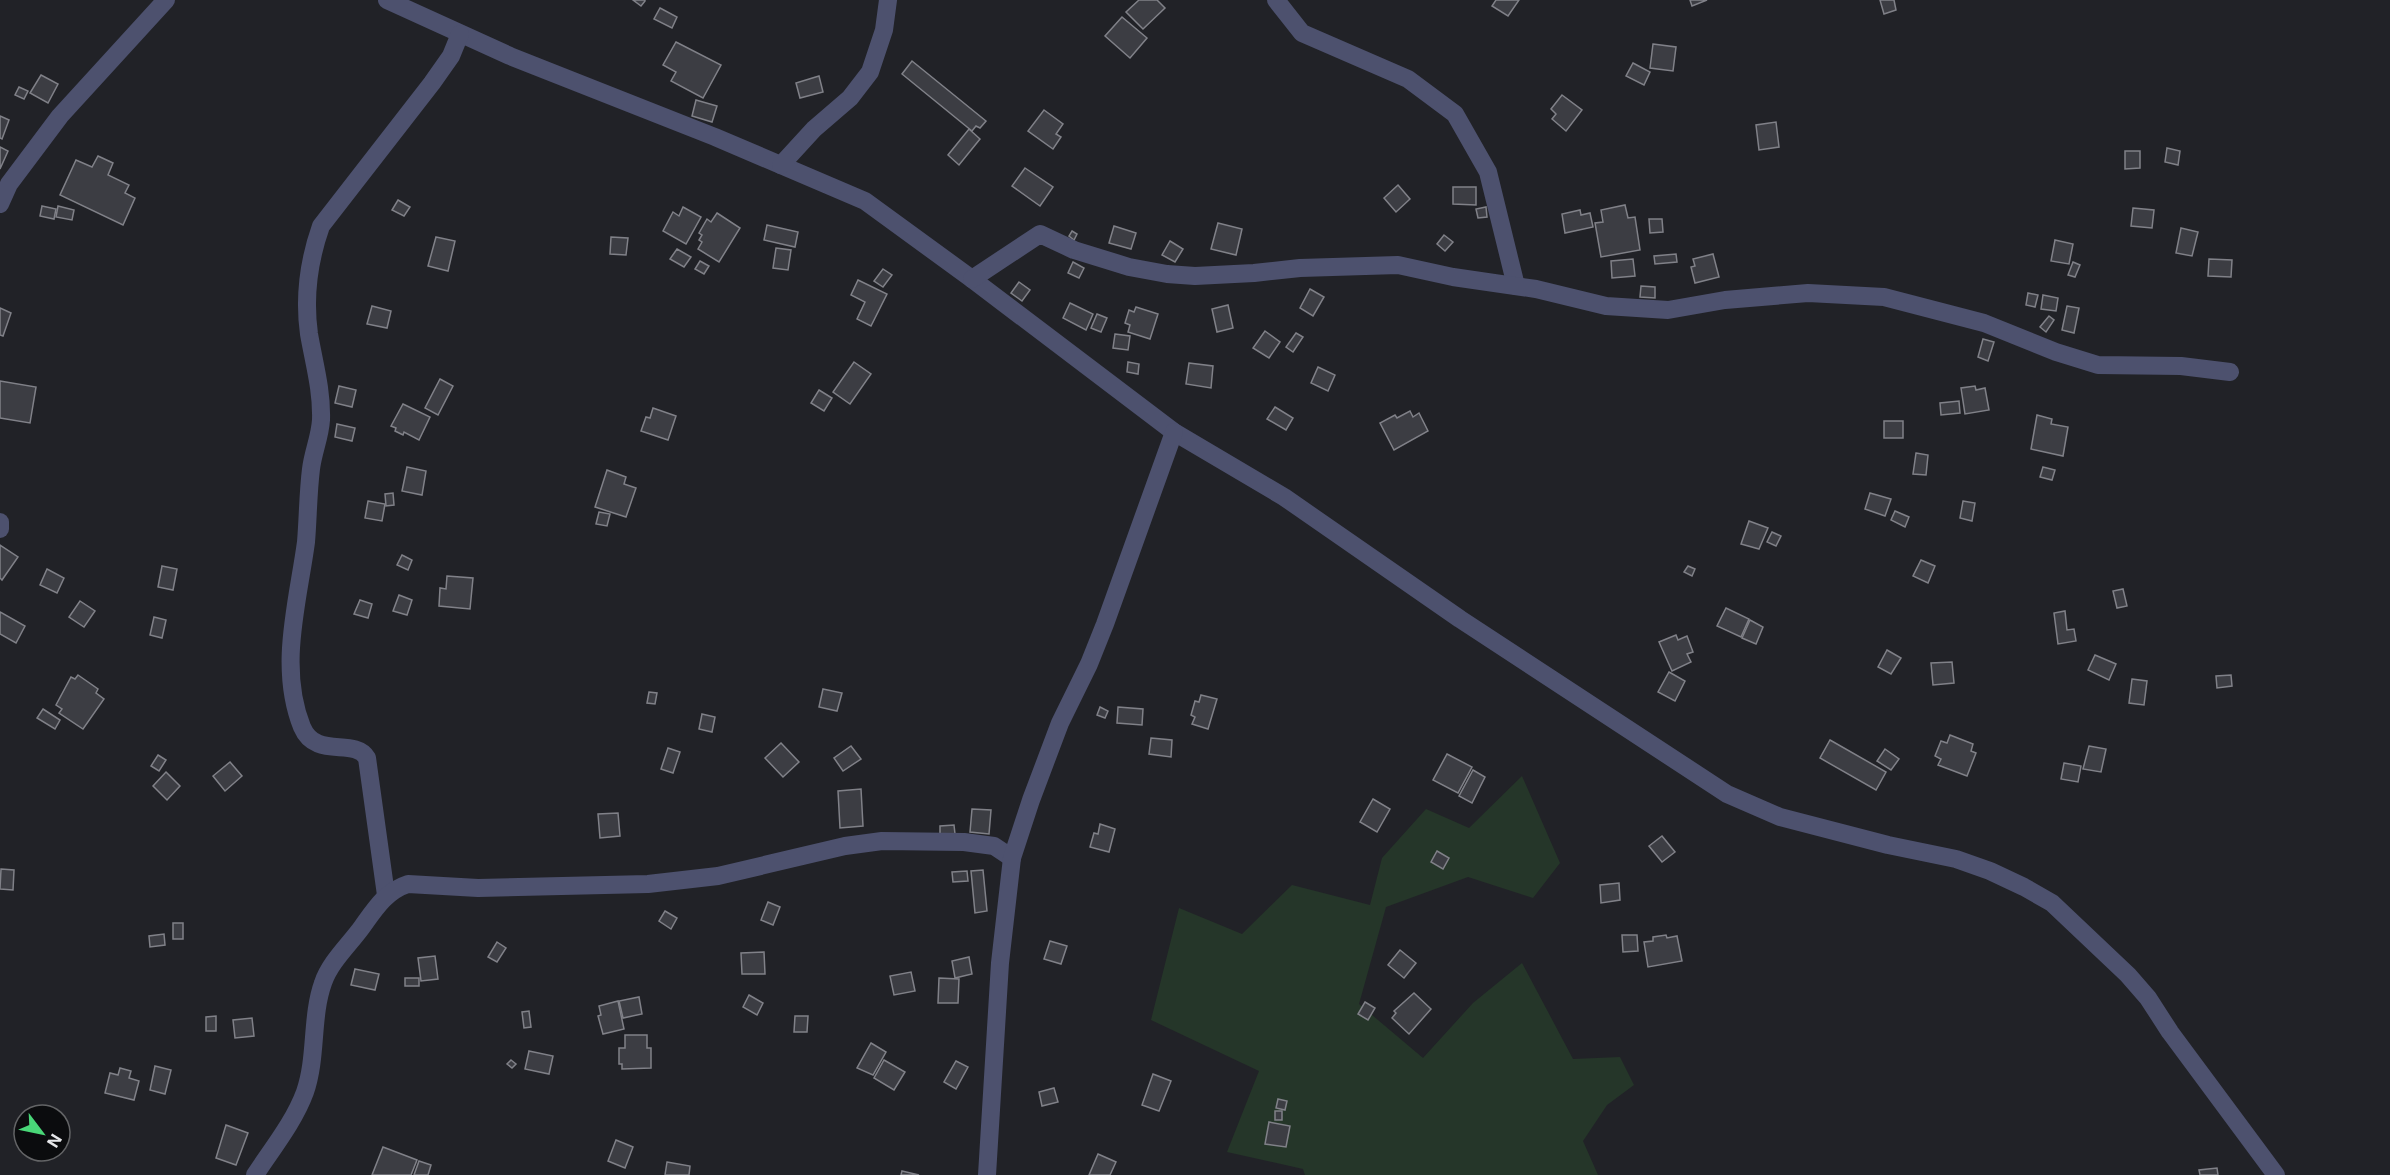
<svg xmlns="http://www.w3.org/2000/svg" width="2390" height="1175" viewBox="0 0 2390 1175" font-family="Inter,sans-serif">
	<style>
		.green { fill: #253629 }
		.building { fill: #3c3d43; stroke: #808188; stroke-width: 1.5 }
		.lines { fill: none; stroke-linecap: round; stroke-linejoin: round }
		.minor { stroke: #4d516e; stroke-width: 18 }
	</style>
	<rect width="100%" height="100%" fill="#212227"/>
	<path class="green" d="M1522,776l38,87 -27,35 -65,-21 -82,30 -27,97 64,54 50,-55 49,-40 51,96 47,-2 14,28 -27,20 -24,36 15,34h-293l-2,-6 -76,-17 32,-81 -108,-51 28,-112 63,26 50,-49 78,20 12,-47 44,-49 43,19z"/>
	<g class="building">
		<path d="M633,0h12v1l-4,5z"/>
		<path d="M1139,0h18l8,8 -22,21 -17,-17z"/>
		<path d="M1496,0h23l-11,16 -16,-10z"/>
		<path d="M1690,0h17l-15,6z"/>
		<path d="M1880,0h14l2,10 -12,4z"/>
		<path d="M660,8l17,9 -5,11 -18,-9z"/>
		<path d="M1122,17l25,21 -17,20 -25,-22z"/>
		<path d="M676,42l45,23 -18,33 -32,-17 5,-9 -13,-7z"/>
		<path d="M1653,44l23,3 -3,24 -23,-3z"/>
		<path d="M912,61l74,60 -6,7 -4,-2 -4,5 -70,-57z"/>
		<path d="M1633,63l17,9 -6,13 -18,-9z"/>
		<path d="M41,75l17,9 -10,19 -18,-10z"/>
		<path d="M819,76l4,16 -23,6 -4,-15z"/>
		<path d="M19,87l9,4 -4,8 -9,-4z"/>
		<path d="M1562,95l20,15 -16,21 -14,-12 4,-5 -5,-5z"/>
		<path d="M696,100l21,6 -5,16 -20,-6z"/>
		<path d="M1044,110l19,14 -7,10 5,3 -8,12 -25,-18z"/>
		<path d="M0,116l9,4 -7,19 -2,-1z"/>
		<path d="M1776,122l3,25 -20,3 -3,-25z"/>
		<path d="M969,129l11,10 -21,26 -11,-10z"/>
		<path d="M0,147l8,4 -8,18z"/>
		<path d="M2167,148l13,3 -2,14 -13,-3z"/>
		<path d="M2125,151h15v17l-15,1z"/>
		<path d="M98,156l15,7 -5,12 21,10 -4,8 10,5 -12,27 -63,-30 16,-35 16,7z"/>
		<path d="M1025,168l28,19 -13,19 -28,-20z"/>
		<path d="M1398,185l12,14 -14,13 -12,-14z"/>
		<path d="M1453,187h23v18l-23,-1z"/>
		<path d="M398,200l12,7 -6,9 -12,-6z"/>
		<path d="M1625,205l3,13 7,-1 5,33 -39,7 -6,-34 8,-1 -2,-12z"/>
		<path d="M42,206l14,3 -2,10 -14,-3z"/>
		<path d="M58,206l16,4 -2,10 -16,-3z"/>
		<path d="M683,207l18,10 -15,27 -23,-13 10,-19 6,4z"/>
		<path d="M1486,207l1,10 -9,1 -2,-9z"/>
		<path d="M2133,208l21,2 -2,18 -21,-2z"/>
		<path d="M1580,210l1,5 9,-2 3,14 -28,6 -3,-19z"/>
		<path d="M717,213l23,15 -21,34 -21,-13 4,-7 -3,-2 3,-5 -3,-2 8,-14 4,3z"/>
		<path d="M1649,219h13l1,13 -13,1z"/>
		<path d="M1218,223l24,6 -6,26 -25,-6z"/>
		<path d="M767,225l31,7 -3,15 -31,-7z"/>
		<path d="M1114,226l22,7 -5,16 -22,-6z"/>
		<path d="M2181,228l17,4 -6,24 -16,-3z"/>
		<path d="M1072,231l5,3 -3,6 -5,-4z"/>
		<path d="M1444,235l9,7 -8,9 -8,-7z"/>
		<path d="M436,237l19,4 -7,30 -20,-5z"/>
		<path d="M611,237l17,1 -2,17 -16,-1z"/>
		<path d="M2055,240l18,4 -4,20 -18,-3z"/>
		<path d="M1170,241l13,8 -8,13 -13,-7z"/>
		<path d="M776,248l15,2 -3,20 -15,-2z"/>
		<path d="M677,249l14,8 -7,10 -14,-8z"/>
		<path d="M1676,254l1,8 -22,2 -1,-8z"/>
		<path d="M1713,254l6,23 -24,6 -4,-16 4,-1 -2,-7z"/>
		<path d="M1633,259l2,17 -23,2 -1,-17z"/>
		<path d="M2209,259l23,1 -1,17 -23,-1z"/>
		<path d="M700,261l9,5 -5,8 -9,-5z"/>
		<path d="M1073,262l11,6 -5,10 -11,-5z"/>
		<path d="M2073,262l7,3 -5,12 -7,-2z"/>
		<path d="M883,269l9,6 -9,12 -9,-6z"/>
		<path d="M858,280l29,14 -16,32 -14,-7 8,-17 -14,-7z"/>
		<path d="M1019,282l11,8 -8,11 -11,-8z"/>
		<path d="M1641,286l14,1v11l-15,-1z"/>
		<path d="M1310,289l14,8 -11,19 -13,-8z"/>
		<path d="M2028,293l10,2 -3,12 -9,-2z"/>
		<path d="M2043,295l15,3 -2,13 -15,-2z"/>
		<path d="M1070,303l23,11 -7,16 -23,-12z"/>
		<path d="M1228,305l5,23 -16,4 -5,-23z"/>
		<path d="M372,306l19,5 -4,17 -20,-4z"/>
		<path d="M2067,306l12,2 -5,25 -12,-3z"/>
		<path d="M1136,307l22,7 -8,25 -22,-7 2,-7 -5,-2 4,-13 5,2z"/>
		<path d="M0,308l11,5 -8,23 -3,-1z"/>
		<path d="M1097,314l10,4 -6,14 -10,-4z"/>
		<path d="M2049,316l5,4 -8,12 -6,-5z"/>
		<path d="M1265,331l15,11 -11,16 -16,-10z"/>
		<path d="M1296,333l7,4 -10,15 -7,-5z"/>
		<path d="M1115,334l15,2 -2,14 -15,-2z"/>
		<path d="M1983,339l11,3 -6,19 -10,-4z"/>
		<path d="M854,362l17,12 -21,30 -17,-12z"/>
		<path d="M1128,362l11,2 -1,10 -11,-2z"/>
		<path d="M1189,363l24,3 -2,22 -25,-4z"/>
		<path d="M1318,367l17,8 -7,16 -17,-8z"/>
		<path d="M440,379l13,7 -15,29 -13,-7z"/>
		<path d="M0,381l36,6 -6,36 -30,-5z"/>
		<path d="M339,386l17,4 -4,17 -17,-4z"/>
		<path d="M1975,386l1,4 9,-2 4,22 -24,4 -4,-26z"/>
		<path d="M819,390l13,8 -8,13 -13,-8z"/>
		<path d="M1959,401l1,12 -19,2 -1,-12z"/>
		<path d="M403,404l27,13 -11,23 -15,-8 -1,3 -8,-4 1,-3 -5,-2z"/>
		<path d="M1275,407l18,11 -7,12 -19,-11z"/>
		<path d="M653,408l23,8 -8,24 -27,-9 5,-14 4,1z"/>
		<path d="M1410,411l3,6 6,-4 9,18 -34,19 -14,-27 15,-8 2,3z"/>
		<path d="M2037,415l15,4 -1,5 17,3 -5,29 -32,-7z"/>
		<rect x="1884" y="421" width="19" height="17"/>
		<path d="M337,424l18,4 -3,13 -17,-4z"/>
		<path d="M1916,453l12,2 -2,20 -13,-1z"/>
		<path d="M407,467l19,4 -4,24 -20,-4z"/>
		<path d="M2043,467l12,3 -3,10 -12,-3z"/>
		<path d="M607,470l19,7 -2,7 12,4 -10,29 -31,-10z"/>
		<path d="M393,493l1,12 -8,1 -1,-12z"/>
		<path d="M1870,493l21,6 -6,17 -20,-7z"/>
		<path d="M368,501l17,3 -3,17 -17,-3z"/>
		<path d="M1963,501l12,2 -3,18 -12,-3z"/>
		<path d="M1895,511l14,6 -4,10 -14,-7z"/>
		<path d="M599,512l11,2 -3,12 -11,-2z"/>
		<path d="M1749,521l19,7 -9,21 -18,-5z"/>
		<path d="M1772,532l9,4 -5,10 -9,-4z"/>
		<path d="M0,545l18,12 -16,23 -2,-2z"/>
		<path d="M402,555l10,5 -4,10 -11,-5z"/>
		<path d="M1921,560l14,6 -7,17 -15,-7z"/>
		<path d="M162,566l15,3 -4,21 -15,-3z"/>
		<path d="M1688,566l7,3 -3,7 -8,-4z"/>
		<path d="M47,569l17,9 -7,15 -17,-8z"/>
		<path d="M447,576l26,2 -3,31 -31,-3 1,-18 6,1z"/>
		<path d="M2123,589l4,17 -10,2 -4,-17z"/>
		<path d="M399,595l13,5 -5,15 -14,-4z"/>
		<path d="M360,600l12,4 -4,14 -14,-4z"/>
		<path d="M80,601l15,10 -11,16 -15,-10z"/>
		<path d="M1726,608l23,11 -8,18 -24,-11z"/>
		<path d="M2065,611l2,19 7,-1 2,12 -18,3 -4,-31z"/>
		<path d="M0,612l25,14 -9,17 -16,-9z"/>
		<path d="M154,617l12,3 -4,18 -12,-3z"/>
		<path d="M1750,620l13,7 -7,17 -14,-6z"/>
		<path d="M1676,635l2,5 9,-4 6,16 -6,2 4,8 -19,9 -13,-29z"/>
		<path d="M1887,650l14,8 -10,16 -13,-7z"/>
		<path d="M2095,655l21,9 -7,16 -21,-10z"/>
		<path d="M1952,662l2,21 -21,2 -2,-22z"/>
		<path d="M1669,672l16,9 -10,20 -17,-9z"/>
		<path d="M78,675l20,14 -2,4 8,6 -21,30 -24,-16 3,-4 -6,-4 15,-28 4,2z"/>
		<path d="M2231,675l1,11 -15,2 -1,-12z"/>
		<path d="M2132,679l15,2 -3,24 -15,-2z"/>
		<path d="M823,689l19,4 -5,18 -18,-4z"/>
		<path d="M649,692l8,1 -2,11 -8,-1z"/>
		<path d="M1201,695l16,4 -9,30 -16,-5 3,-7 -4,-2 4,-14 4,1z"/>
		<path d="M1100,707l8,4 -3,7 -8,-3z"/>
		<path d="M1118,707l25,2 -1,16 -25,-2z"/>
		<path d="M43,709l17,11 -5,9 -18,-11z"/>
		<path d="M702,714l13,3 -3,15 -13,-3z"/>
		<path d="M1950,735l23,9 -2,7 5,2 -9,23 -29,-11 3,-6 -6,-3 6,-15 6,2z"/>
		<path d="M1151,738l21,2 -1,17 -22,-3z"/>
		<path d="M1830,740l56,32 -10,18 -56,-32z"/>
		<path d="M781,743l18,19 -16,15 -18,-19z"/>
		<path d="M851,746l10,13 -18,12 -9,-13z"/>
		<path d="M2089,746l17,3 -5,23 -18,-3z"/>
		<path d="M668,748l12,4 -7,21 -12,-4z"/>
		<path d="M1885,749l14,10 -8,11 -14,-9z"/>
		<path d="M1447,754l25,13 -14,26 -25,-13z"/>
		<path d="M158,755l8,5 -7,11 -8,-5z"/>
		<path d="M230,762l12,14 -17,15 -12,-15z"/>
		<path d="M2064,763l17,3 -3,16 -17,-3z"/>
		<path d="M1473,770l12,7 -13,26 -13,-7z"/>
		<path d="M166,772l14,14 -13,14 -14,-14z"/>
		<path d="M861,789l2,37 -23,2 -2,-37z"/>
		<path d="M1373,799l17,10 -13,23 -17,-10z"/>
		<path d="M972,809l19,1 -2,24 -19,-2z"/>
		<path d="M618,813l2,23 -20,2 -2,-24z"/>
		<path d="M1100,824l15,5 -6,23 -19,-5 4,-14 4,1z"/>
		<path d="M954,825l1,9 -15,1v-9z"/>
		<path d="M1662,836l13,16 -13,10 -13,-16z"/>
		<path d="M1437,851l12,7 -6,11 -12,-7z"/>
		<path d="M1,869l13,1 -1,20 -13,-1z"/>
		<path d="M983,870l4,41 -12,2 -4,-42z"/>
		<path d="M967,871l1,10 -15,1 -1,-10z"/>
		<path d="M1619,883l1,17 -19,3 -1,-18z"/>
		<path d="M768,902l12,5 -7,18 -12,-5z"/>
		<path d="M665,911l12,7 -6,11 -12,-8z"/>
		<rect x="173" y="923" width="10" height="16"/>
		<path d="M164,934l1,11 -15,2 -1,-11z"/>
		<path d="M1622,935h15l1,16 -15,1z"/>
		<path d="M1666,935l1,3 10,-2 5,25 -34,6 -4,-25 9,-1v-4z"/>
		<path d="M1050,941l17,5 -6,18 -17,-5z"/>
		<path d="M497,942l9,6 -9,14 -9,-5z"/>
		<path d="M1400,950l16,13 -12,15 -16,-13z"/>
		<path d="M764,952l1,22h-23l-1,-21z"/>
		<path d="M435,956l3,23 -17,2 -3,-23z"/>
		<path d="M969,957l3,17 -17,4 -3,-17z"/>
		<path d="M355,969l24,5 -4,16 -24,-5z"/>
		<path d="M911,972l4,19 -21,4 -4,-19z"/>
		<rect x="405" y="978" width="14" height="8"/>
		<path d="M939,978l20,1 -1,24h-20z"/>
		<path d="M1414,993l17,16 -22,25 -17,-16 4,-5 -2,-2z"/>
		<path d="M749,995l14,8 -6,12 -14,-8z"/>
		<path d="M639,997l3,17 -19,4 -4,-17z"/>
		<path d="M618,1001l6,28 -21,5 -5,-18 3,-1 -2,-9z"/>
		<path d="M1365,1002l10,6 -7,12 -10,-6z"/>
		<path d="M529,1011l2,16 -7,1 -2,-16z"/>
		<path d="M216,1016v15h-10v-14z"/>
		<path d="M795,1016h13l-1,16h-13z"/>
		<path d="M252,1018l2,18 -19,2 -2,-18z"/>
		<path d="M625,1035h22v13h4v20l-29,1v-5h-3v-16h6z"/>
		<path d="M871,1043l15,9 -13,23 -16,-7z"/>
		<path d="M529,1051l24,5 -4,18 -24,-5z"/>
		<path d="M511,1060l5,4 -4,4 -5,-4z"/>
		<path d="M884,1060l21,12 -11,18 -20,-12z"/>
		<path d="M956,1061l12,6 -12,22 -12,-7z"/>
		<path d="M155,1066l16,4 -6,24 -15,-4z"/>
		<path d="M120,1068l11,3 -2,7 10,3 -5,19 -29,-7 5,-20 8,2z"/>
		<path d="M1153,1074l18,7 -12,30 -17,-6z"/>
		<path d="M1054,1088l4,14 -16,4 -3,-14z"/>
		<path d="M1278,1099l9,2 -2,9 -9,-2z"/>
		<rect x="1275" y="1111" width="7" height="9"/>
		<path d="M1269,1122l21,4 -4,21 -21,-3z"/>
		<path d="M226,1125l22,8 -12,32 -20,-7z"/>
		<path d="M616,1140l17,7 -8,21 -17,-7z"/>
		<path d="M383,1147l34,13 -6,15h-39z"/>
		<path d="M1098,1154l18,8 -6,13h-21z"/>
		<path d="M419,1161l12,4 -3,10h-14z"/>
		<path d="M667,1162l23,4 -1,9h-24z"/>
		<path d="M2217,1168l1,7h-18l-1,-5z"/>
		<path d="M902,1171l17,4h-18z"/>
	</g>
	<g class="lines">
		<g class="minor">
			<path d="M387,0l123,56 205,81 150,64 107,78 202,153 110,65 176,122 267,175 53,23 108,28 68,14 34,12 34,16 28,16 76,72 20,23 22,34 106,143"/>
			<path d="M1276,0l26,33 106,46 47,35 33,58 28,114"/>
			<path d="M781,165l33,-36 36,-31 20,-26 14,-42 4,-30"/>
			<path d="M0,204l9,-20 51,-68 106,-116"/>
			<path d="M972,279l68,-45 34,16 55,17 38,7 28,2 59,-3 46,-5 98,-3 55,12 83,12 70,17 62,4 57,-10 83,-7 76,4 100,26 72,29 42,13 83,1 49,6"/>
			<path d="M0,522v7"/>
			<path d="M386,895l-19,-137c-13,-21 -51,2 -65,-31 -24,-60 -4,-125 4,-185 2,-24 2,-49 5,-73 2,-17 9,-32 10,-49 1,-30 -7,-57 -12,-86 -5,-36 0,-74 12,-108l111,-143 19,-27 9,-22"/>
			<path d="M255,1175c17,-26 39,-53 50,-83 12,-34 6,-76 18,-109 7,-21 26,-38 39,-56 13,-18 24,-36 46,-43l70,4 170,-4 70,-8 127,-30 37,-5 82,1 30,4 18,12"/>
			<path d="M987,1175l13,-212 12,-105 19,-58 29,-77 29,-59 16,-40 69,-192"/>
		</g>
	</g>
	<g transform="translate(42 1133) rotate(122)"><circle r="28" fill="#0b0c0e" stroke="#636466" stroke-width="1.5"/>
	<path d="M0-4.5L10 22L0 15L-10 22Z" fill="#49d778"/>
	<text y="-9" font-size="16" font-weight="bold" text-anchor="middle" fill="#e7e8eb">N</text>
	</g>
</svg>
